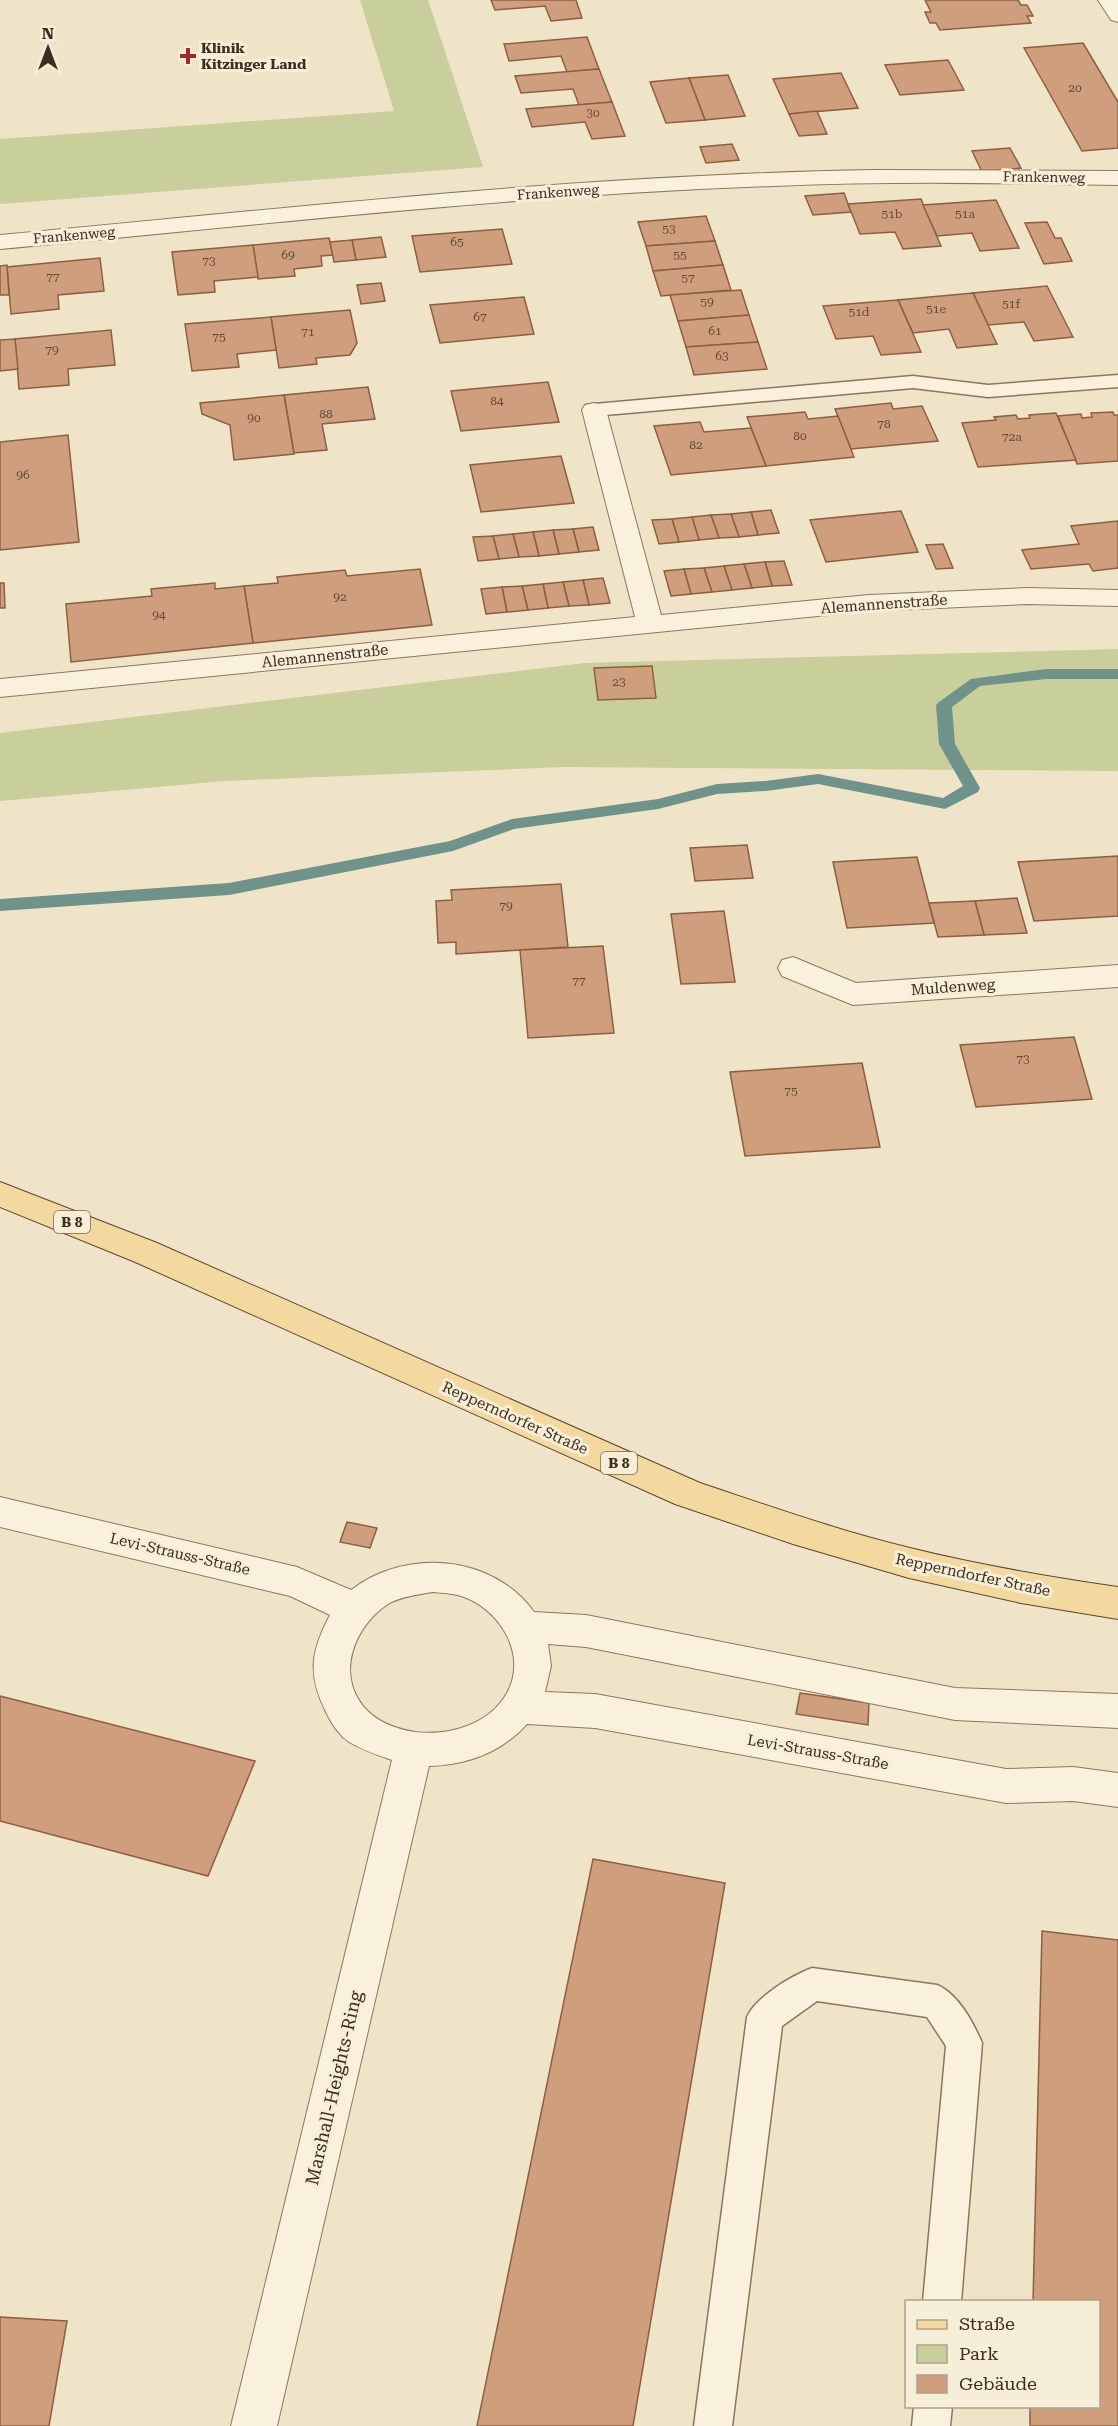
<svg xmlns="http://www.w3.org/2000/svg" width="1118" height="2426" viewBox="0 0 1118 2426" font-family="'Roboto Serif',serif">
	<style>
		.green { fill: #c9cf9b }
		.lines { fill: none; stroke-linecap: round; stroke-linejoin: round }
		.stream { fill: #6f938a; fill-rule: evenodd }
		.building { fill: #cf9f7d; stroke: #8d5f41; stroke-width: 1.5 }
		.service-casing { stroke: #8d765c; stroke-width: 3 }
		.minor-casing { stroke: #8d765c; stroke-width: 2 }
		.primary-casing { stroke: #5b4430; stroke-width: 2 }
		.service { fill: #faf1dc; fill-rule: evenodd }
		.minor { fill: #faf1dc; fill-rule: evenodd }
		.primary { fill: #f3d9a0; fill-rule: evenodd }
		.poi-dot { fill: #9e2a2b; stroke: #f7eed8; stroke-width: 2 }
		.labels { text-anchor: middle; stroke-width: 6; stroke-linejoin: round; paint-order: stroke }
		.number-label { font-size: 12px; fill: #624a37 }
		.far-poi-label { font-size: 14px; font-weight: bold; fill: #3d2e20; stroke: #f7eed8; text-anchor: start }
		.far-street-label { font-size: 14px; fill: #3d2e20; stroke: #f7eed8 }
		.shield { fill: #f7eed8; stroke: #756857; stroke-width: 1.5 }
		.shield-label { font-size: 14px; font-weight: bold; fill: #3d2e20 }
		.street-label { font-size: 15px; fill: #3d2e20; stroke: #f7eed8 }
		.near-street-label { font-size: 18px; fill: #3d2e20; stroke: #f7eed8 }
	</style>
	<rect width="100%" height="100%" fill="#f0e4c8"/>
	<g class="green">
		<path d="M360,0h68l55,167 -483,37v-65l394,-28z"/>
		<path d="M1118,649v122l-555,-4 -338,14 -225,20v-68l585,-70z"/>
	</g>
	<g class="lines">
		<path class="stream" d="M1046,669h72v10h-72l-66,7 -28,21 3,37 25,44 -2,4 -33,17 -127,-25 -52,7 -49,3 -59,15 -144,20 -61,22 -224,44 -229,16v-12l229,-16 221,-42 62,-22 146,-20 59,-15 49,-3 52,-7 125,24 20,-12 -24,-42 -3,-39 3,-3 32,-23z"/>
	</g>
	<g class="building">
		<path d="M491,0h85l6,18 -31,3 -6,-15 -50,4z"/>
		<path d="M925,0h93l3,5h6l6,11h-6l4,7 -91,7 -4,-7h-6l-5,-11h6z"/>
		<path d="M587,37l12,32 -32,3 -6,-16 -52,5 -5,-17z"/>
		<path d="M1083,43l35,59v46l-36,3 -58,-103z"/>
		<path d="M948,60l16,30 -64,5 -15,-30z"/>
		<path d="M599,69l13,33 -33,3 -6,-16 -52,4 -6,-17z"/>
		<path d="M841,73l17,35 -69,6 -16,-35z"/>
		<path d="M728,75l17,41 -40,4 -16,-42z"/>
		<path d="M689,78l16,42 -39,3 -16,-41z"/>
		<path d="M612,102l13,34 -33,3 -7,-17 -53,5 -6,-18z"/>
		<path d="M817,111l10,23 -28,2 -10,-22z"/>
		<path d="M732,144l7,16 -33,3 -6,-16z"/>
		<path d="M1010,148l11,20 -39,4 -10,-21z"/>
		<path d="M844,193l7,19 -38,3 -8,-19z"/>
		<path d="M921,199l20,47 -38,3 -8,-17 -35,2 -12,-30z"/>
		<path d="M996,200l23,48 -39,3 -8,-18 -35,3 -14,-31z"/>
		<path d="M706,216l9,25 -69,5 -8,-24z"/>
		<path d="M1047,222l8,16h6l11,23 -28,3 -19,-41z"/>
		<path d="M502,229l10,35 -92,8 -8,-36z"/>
		<path d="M381,237l5,20 -30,3 -4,-20z"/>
		<path d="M329,238l4,17 -12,1 1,10 -28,3 1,7 -37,3 -5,-34z"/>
		<path d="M352,240l4,20 -22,2 -4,-20z"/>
		<path d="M715,241l8,24 -70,6 -7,-25z"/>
		<path d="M253,245l5,32 -44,4 1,11 -37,3 -6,-43z"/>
		<path d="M100,258l4,33 -46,4 1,14 -48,5 -4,-47z"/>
		<path d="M7,265l2,30h-9v-29z"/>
		<path d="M723,265l8,25 -70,6 -8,-25z"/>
		<path d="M381,283l4,18 -24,3 -4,-19z"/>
		<path d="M1047,286l26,51 -39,4 -10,-19 -36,3 -15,-32z"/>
		<path d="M741,290l8,25 -71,6 -8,-26z"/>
		<path d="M973,293l24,51 -40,4 -8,-19 -36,4 -15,-33z"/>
		<path d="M524,297l10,37 -94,9 -10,-38z"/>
		<path d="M898,300l23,52 -40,3 -8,-19 -37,3 -13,-33z"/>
		<path d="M350,310l7,33 -7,12 -34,3 1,6 -38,4 -8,-51z"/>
		<path d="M749,315l9,27 -72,5 -8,-26z"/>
		<path d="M271,317l5,33 -39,4 2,13 -47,4 -7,-47z"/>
		<path d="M111,330l4,35 -47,4 1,16 -50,4 -4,-50z"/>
		<path d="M15,339l3,30 -18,2v-31z"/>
		<path d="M758,342l9,27 -73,6 -8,-28z"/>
		<path d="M548,382l11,40 -98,9 -10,-40z"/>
		<path d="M368,387l7,32 -53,5 5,26 -33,3 -10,-58z"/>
		<path d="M284,395l10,59 -60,6 -4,-35 -28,-11 -2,-11z"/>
		<path d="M891,403l2,6 29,-3 16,35 -87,8 -16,-40z"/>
		<path d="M805,412l3,7 30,-3 16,41 -88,9 -19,-49z"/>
		<path d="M1113,412l1,3h4v46l-41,3 -19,-48 23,-2 1,4 10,-1 -1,-4z"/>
		<path d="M1056,413l20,47 -98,7 -16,-44 34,-3 -2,-3 22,-2 2,4 12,-1 -1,-3z"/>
		<path d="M700,422l4,10 47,-4 15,38 -95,9 -17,-49z"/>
		<path d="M68,435l11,107 -79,8v-108z"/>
		<path d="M561,456l13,47 -93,9 -11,-47z"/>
		<path d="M771,510l8,23 -21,2 -7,-23z"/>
		<path d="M901,511l17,41 -92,10 -16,-42z"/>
		<path d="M751,512l7,23 -19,2 -8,-23z"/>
		<path d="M731,514l8,23 -20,1 -8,-23z"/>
		<path d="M711,515l8,23 -20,2 -7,-23z"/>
		<path d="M692,517l7,23 -20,2 -7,-23z"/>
		<path d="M672,519l7,23 -20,2 -7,-24z"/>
		<path d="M1118,521v47l-25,3 -4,-7 -58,5 -9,-19 57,-6 -8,-18z"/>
		<path d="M593,527l6,23 -20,2 -6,-23z"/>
		<path d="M573,529l6,23 -20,2 -6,-24z"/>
		<path d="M553,530l6,24 -20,2 -6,-24z"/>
		<path d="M533,532l6,24 -20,1 -6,-23z"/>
		<path d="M513,534l6,23 -20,2 -6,-23z"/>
		<path d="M493,536l6,23 -21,2 -5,-24z"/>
		<path d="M943,544l10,24 -17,1 -10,-24z"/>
		<path d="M784,561l8,24 -20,1 -7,-24z"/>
		<path d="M765,562l7,24 -20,2 -8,-24z"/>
		<path d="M744,564l8,24 -20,2 -8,-24z"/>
		<path d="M724,566l8,24 -20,2 -8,-24z"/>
		<path d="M704,568l8,24 -21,2 -7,-25z"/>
		<path d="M420,569l12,56 -179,18 -9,-57 34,-3 -1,-6 68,-7 2,6z"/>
		<path d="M684,569l7,25 -20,2 -7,-25z"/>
		<path d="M603,578l7,25 -21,2 -6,-25z"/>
		<path d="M583,580l6,25 -20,1 -6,-24z"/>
		<path d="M563,582l6,24 -21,2 -5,-24z"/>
		<path d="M0,583h4l1,25h-5z"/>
		<path d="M215,583v6l29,-3 9,57 -182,19 -5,-58 86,-8 -1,-7z"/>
		<path d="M543,584l5,24 -20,2 -6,-24z"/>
		<path d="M522,586l6,24 -21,2 -5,-25z"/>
		<path d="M502,587l5,25 -21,2 -5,-25z"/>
		<path d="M652,666l4,32 -58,2 -4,-32z"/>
		<path d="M747,845l6,33 -58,3 -5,-33z"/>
		<path d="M1118,856v60l-84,5 -16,-59z"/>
		<path d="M917,857l17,66 -87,5 -14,-66z"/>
		<path d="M561,884l7,63 -112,7v-12l-18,1 -2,-42 16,-1 -1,-10z"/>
		<path d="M1017,898l10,35 -43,2 -9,-34z"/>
		<path d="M975,901l9,34 -46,2 -9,-34z"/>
		<path d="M724,911l11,71 -54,2 -10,-70z"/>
		<path d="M603,946l11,87 -86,5 -8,-88z"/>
		<path d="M1074,1037l18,62 -116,8 -16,-62z"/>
		<path d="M862,1063l18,84 -135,9 -15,-84z"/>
		<path d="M347,1522l30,6 -7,20 -30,-6z"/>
		<path d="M800,1693l69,10 -1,22 -72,-11z"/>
		<path d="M0,1696l255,65 -47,115 -208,-55z"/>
		<path d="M593,1859l132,24 -92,543h-156z"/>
		<path d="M1042,1931l76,9v486h-88v-20h68v-104h-65z"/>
		<path d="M0,2317l67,4 -18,105h-49z"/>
	</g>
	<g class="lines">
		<g class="service-casing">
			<g id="service">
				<path d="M1118,375v12l-130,10 -75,-9 -319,28 -8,-1 -3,-5 3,-5 8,-1 319,-28 75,9z"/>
				<path d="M812,1968l125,17c21,9 36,37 45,58l-21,259h-38l23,-256 -19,-29 -110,-16 -35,25 -50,400h-38l53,-409c9,-20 44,-41 65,-49z"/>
				<path d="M914,2406h38l-2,20h-38z"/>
			</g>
		</g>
		<g class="minor-casing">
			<g id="minor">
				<path d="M1098,0h20v22l-7,-2z"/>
				<path d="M872,170l246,1v14c-114,-2 -229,-4 -344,1 -258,9 -516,39 -774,63v-14c290,-27 580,-60 872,-65z"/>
				<path d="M594,403l9,2 3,5 55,205 208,-20 158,-7 91,2v16l-91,-2 -158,7 -869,86v-18l635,-62 -53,-207 3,-5z"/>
				<path d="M793,957l63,26 262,-18v22l-265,18 -71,-29 -4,-8 4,-8z"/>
				<path d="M0,1497l297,70 54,23c55,-42 141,-36 183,22l52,3 369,73 163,6v34l-163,-8 -369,-73 -38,-3 3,22 -6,26 50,2 411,75 67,-2 45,6v34l-45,-6 -67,2 -411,-75 -68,-4c-25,28 -60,41 -98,42l-152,660h-46l161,-666c-15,-5 -29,-10 -43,-18 -10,-7 -18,-19 -23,-30 -19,-38 -15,-61 4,-97l-40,-19 -290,-69zM432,1592c10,1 22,1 32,5 36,13 64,58 43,96 -18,32 -58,43 -92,39 -19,-3 -39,-10 -52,-26 -27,-34 -8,-80 25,-102 13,-8 30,-9 44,-12z"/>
			</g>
		</g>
		<g class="primary-casing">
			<path id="primary" d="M0,1182l157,61 543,240c69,23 139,48 210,65 69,17 138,29 208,39v32l-97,-16 -112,-25 -116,-34 -118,-40 -542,-243 -133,-54z"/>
		</g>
		<use href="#service" class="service"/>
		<use href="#minor" class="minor"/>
		<use href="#primary" class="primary"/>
	</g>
	<path class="poi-dot" d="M185 47h6v6h6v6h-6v6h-6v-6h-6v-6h6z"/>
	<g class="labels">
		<g class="number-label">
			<text x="1075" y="92">20</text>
			<text x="593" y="117">30</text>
			<text x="892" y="218">51b</text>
			<text x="965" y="218">51a</text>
			<text x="669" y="233">53</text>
			<text x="457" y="246">65</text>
			<text x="288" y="259">69</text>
			<text x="680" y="259">55</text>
			<text x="209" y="265">73</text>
			<text x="53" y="281">77</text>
			<text x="688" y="282">57</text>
			<text x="707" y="306">59</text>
			<text x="1011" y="308">51f</text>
			<text x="936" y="313">51e</text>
			<text x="859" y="316">51d</text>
			<text x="480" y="321">67</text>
			<text x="715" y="335">61</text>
			<text x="308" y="336">71</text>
			<text x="219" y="341">75</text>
			<text x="52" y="354">79</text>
			<text x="722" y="360">63</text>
			<text x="497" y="405">84</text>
			<text x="326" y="418">88</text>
			<text x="254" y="422">90</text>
			<text x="884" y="428">78</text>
			<text x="800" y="440">80</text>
			<text x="1012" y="441">72a</text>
			<text x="696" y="449">82</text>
			<text x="23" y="479">96</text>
			<text x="340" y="601">92</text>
			<text x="159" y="619">94</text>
			<text x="619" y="686">23</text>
			<text x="506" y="910">79</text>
			<text x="579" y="985">77</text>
			<text x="1023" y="1063">73</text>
			<text x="791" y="1095">75</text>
		</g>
		<g class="far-poi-label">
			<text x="201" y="53">Klinik<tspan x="201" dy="16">Kitzinger Land</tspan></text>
		</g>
		<g class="far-street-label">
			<text transform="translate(1044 177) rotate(1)" y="5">Frankenweg</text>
			<text transform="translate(558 192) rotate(-4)" y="5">Frankenweg</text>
			<text transform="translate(74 235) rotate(-5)" y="5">Frankenweg</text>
		</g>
		<g class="shield">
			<rect x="54" y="1211" width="36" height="22" rx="4.5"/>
			<rect x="601" y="1452" width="36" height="22" rx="4.5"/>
		</g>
		<g class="shield-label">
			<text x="72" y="1227">B 8</text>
			<text x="619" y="1468">B 8</text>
		</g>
		<g class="street-label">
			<text transform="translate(884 604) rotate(-4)" y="5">Alemannenstraße</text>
			<text transform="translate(325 656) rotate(-6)" y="5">Alemannenstraße</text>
			<text transform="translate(953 987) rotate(-4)" y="5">Muldenweg</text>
			<text transform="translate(515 1418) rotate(24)" y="5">Repperndorfer Straße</text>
			<text transform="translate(180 1554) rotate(13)" y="5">Levi-Strauss-Straße</text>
			<text transform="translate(973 1575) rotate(12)" y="5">Repperndorfer Straße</text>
			<text transform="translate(818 1752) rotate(10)" y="5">Levi-Strauss-Straße</text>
		</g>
		<g class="near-street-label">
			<text transform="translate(334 2088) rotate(-77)" y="6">Marshall-Heights-Ring</text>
		</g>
	</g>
	<rect x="905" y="2300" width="195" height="108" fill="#f7eed8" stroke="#ada18e" stroke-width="1.5"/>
	<rect x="917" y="2320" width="30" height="9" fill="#f3d9a0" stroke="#ada18e" stroke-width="1.5"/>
	<text x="959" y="2330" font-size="18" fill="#3d2e20">Straße</text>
	<rect x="917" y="2345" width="30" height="18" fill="#c9cf9b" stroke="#ada18e" stroke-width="1.5"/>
	<text x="959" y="2360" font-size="18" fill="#3d2e20">Park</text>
	<rect x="917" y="2375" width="30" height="18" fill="#cf9f7d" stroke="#ada18e" stroke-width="1.5"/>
	<text x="959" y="2390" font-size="18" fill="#3d2e20">Gebäude</text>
	<g transform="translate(48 48)" stroke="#f7eed8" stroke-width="4.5" paint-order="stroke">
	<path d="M0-4.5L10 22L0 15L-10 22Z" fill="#3d2e20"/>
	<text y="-9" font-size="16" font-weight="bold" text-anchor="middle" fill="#3d2e20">N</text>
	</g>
</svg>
